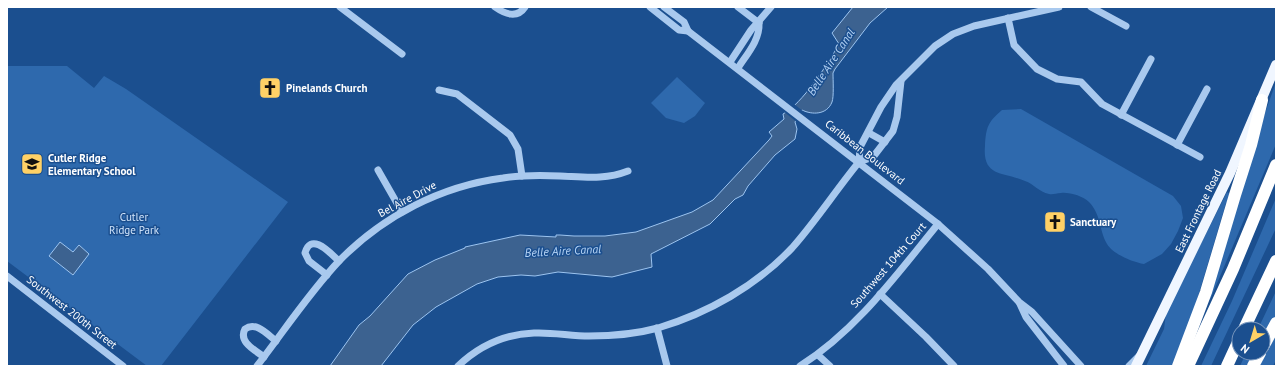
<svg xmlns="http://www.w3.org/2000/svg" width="1283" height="373" viewBox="0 0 1283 373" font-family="'PT Sans',sans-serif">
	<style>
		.green { fill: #2e69ad }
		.water { fill: #3c6290; stroke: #9cc4f0 }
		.pier { fill: #1b4f8f }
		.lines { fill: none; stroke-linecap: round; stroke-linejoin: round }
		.minor { stroke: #a9c9ee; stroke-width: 7 }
		.major { stroke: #f0f6ff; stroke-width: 10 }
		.highway { stroke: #fff; stroke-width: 12 }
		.labels { text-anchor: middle; stroke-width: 3; stroke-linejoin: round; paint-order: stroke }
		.poi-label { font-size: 11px; font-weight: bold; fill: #fff; stroke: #1b4f8f; text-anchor: start }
		.street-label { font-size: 11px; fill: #fff; stroke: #1b4f8f }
		.park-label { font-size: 11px; fill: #cfe3fa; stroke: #1b4f8f }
		.water-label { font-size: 12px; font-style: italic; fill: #b5d3f5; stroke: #1b4f8f }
	</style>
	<rect width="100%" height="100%" fill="#1b4f8f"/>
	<g class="green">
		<path d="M7,66h60l27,22 10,-12 22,13 162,113 -127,164h-14l-140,-105z"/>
		<path d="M677,77l28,26 -10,13 -11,7 -18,-5 -15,-15z"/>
		<path d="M1276,82v62l-66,156 -3,-2 53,-171z"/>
		<path d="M1021,109l152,87 8,10 2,12 -5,13 -7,13 -9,10 -18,10c-12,-2 -31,-10 -37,-20 -8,-14 -6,-30 -18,-42 -6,-6 -20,-10 -28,-9 -5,0 -8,2 -12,1 -10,-2 -15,-10 -24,-13 -20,-9 -43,-3 -40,-35 1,-19 3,-24 17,-36z"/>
		<path d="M1227,192l4,3 -2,7 -3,1 -32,107 -22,56h-26l18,-37 2,-16z"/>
		<path d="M1276,198v30l-65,138h-10l31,-65z"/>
		<path d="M1276,291v24l-13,25v-11h-5z"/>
		<path d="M1276,335v25l-3,6h-14z"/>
		<path d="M1246,353h10l-7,13h-9z"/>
	</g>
	<g class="water">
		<path d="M853,7h35l-18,16 -35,46 -2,4c0,7 1,24 -1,29 -5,13 -20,13 -30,8l-7,12 2,7 -2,10 -20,16 -27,31 -5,9 -8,4 -25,25 -59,30 1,13 -40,10 -54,-5 -23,4 -14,-1 -23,2 -21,7 -41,23 -23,18 -32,41h-51l29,-41 11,-9 38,-42 27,-14 30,-12v-1l55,-12 36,2v-2h4l14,1h31l31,-4 56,-20 21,-12 56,-60 3,-4 -3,-4 15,-13 -1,-5c19,-10 45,-50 56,-70l-7,-11z"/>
		<path d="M60,242l13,10 6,-7 10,9 -16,21 -24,-19z"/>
	</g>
	<path class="pier" d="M794,104l10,8 -6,11 -15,-12z"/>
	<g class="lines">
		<g class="minor">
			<path d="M340,7l62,47"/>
			<path d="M495,7c10,7 22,12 30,0"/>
			<path d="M650,7l29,23 9,1"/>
			<path d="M664,7l20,15 4,9 250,193 50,45 31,33 13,10 49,54"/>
			<path d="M738,7l21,16"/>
			<path d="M1091,7l35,19"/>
			<path d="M1008,18l6,27 23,24 20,10 24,3 21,22 98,53"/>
			<path d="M730,62l21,-32 20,-23"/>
			<path d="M738,68c9,-14 22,-28 21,-45"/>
			<path d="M439,90l18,4 53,41 8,14 4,27"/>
			<path d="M1121,115l30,-56"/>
			<path d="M869,133l16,9"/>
			<path d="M1177,145l30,-56"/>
			<path d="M859,162l1,-15 21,-40 15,-22 39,-39 18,-12 21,-8 85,-19"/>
			<path d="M378,170l24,42"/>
			<path d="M327,275l-18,-14 -4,-8c6,-22 26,1 34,8"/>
			<path d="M7,276l116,90"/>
			<path d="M880,294l46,43 28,29"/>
			<path d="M1020,304l6,13 38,49"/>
			<path d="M657,328l10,38"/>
			<path d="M818,355l12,11"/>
			<path d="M264,357c-9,-7 -26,-15 -19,-28 11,-8 22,5 31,12"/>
			<path d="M257,366c27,-35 52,-73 82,-105 44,-45 102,-75 164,-83 19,-3 38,-3 57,-2 25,1 45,4 68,-5"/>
			<path d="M458,366c21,-20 47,-32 76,-33 18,-1 37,3 55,3 23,0 47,-2 69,-8 50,-15 98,-42 134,-80 24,-27 44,-58 67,-86l14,-5 20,-26 4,-14 4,-36"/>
			<path d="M800,366c56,-35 97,-92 138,-142"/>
			<path d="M1129,366l10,-10"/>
		</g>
		<path class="major" d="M1136,366l94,-193 46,-108"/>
		<g class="highway">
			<path d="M1244,329l32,-68"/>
			<path d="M1263,347l13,-24"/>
			<path d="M1178,366l28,-74 29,-97 16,-50 11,-45"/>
			<path d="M1188,366l45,-97 43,-104"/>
			<path d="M1227,366l12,-26"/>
			<path d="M1253,366l7,-13"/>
		</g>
	</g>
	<defs>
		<g id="church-square" transform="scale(1.15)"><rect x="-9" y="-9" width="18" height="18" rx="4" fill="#ffd166" stroke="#1b4f8f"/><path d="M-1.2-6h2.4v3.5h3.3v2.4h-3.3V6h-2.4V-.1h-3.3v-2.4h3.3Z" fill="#111"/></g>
		<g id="school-square" transform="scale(1.15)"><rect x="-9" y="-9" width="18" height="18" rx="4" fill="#ffd166" stroke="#1b4f8f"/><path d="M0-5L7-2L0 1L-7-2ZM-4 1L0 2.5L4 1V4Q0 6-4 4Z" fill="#111"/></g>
	</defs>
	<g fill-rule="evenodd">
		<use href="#church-square" x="270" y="88"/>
		<use href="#school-square" x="32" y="164"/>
		<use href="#church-square" x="1055" y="222"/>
	</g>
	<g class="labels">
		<g class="poi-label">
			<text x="286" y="92">Pinelands Church</text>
			<text x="48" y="162">Cutler Ridge<tspan x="48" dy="13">Elementary School</tspan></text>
			<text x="1070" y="226">Sanctuary</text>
		</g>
		<g class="street-label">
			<text transform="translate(865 152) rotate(38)" y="4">Caribbean Boulevard</text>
			<text transform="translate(407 199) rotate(-28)" y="4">Bel Aire Drive</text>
			<text transform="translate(1198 211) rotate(-64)" y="4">East Frontage Road</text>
			<text transform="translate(888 265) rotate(-49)" y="4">Southwest 104th Court</text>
			<text transform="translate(72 312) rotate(38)" y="4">Southwest 200th Street</text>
		</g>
		<g class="park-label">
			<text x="134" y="221">Cutler<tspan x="134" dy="13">Ridge Park</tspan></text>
		</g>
		<g class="water-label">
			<text transform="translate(831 62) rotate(-57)" y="4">Belle Aire Canal</text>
			<text transform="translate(563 251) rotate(-3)" y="4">Belle Aire Canal</text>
		</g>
	</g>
	<rect width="1283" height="373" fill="none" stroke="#ffffff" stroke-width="16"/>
	<g transform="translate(1251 341) rotate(218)"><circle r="19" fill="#1b4f8f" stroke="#7695bc"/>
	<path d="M0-3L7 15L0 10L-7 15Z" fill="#ffd166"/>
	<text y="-6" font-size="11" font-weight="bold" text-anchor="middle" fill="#ffffff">N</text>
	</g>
</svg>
